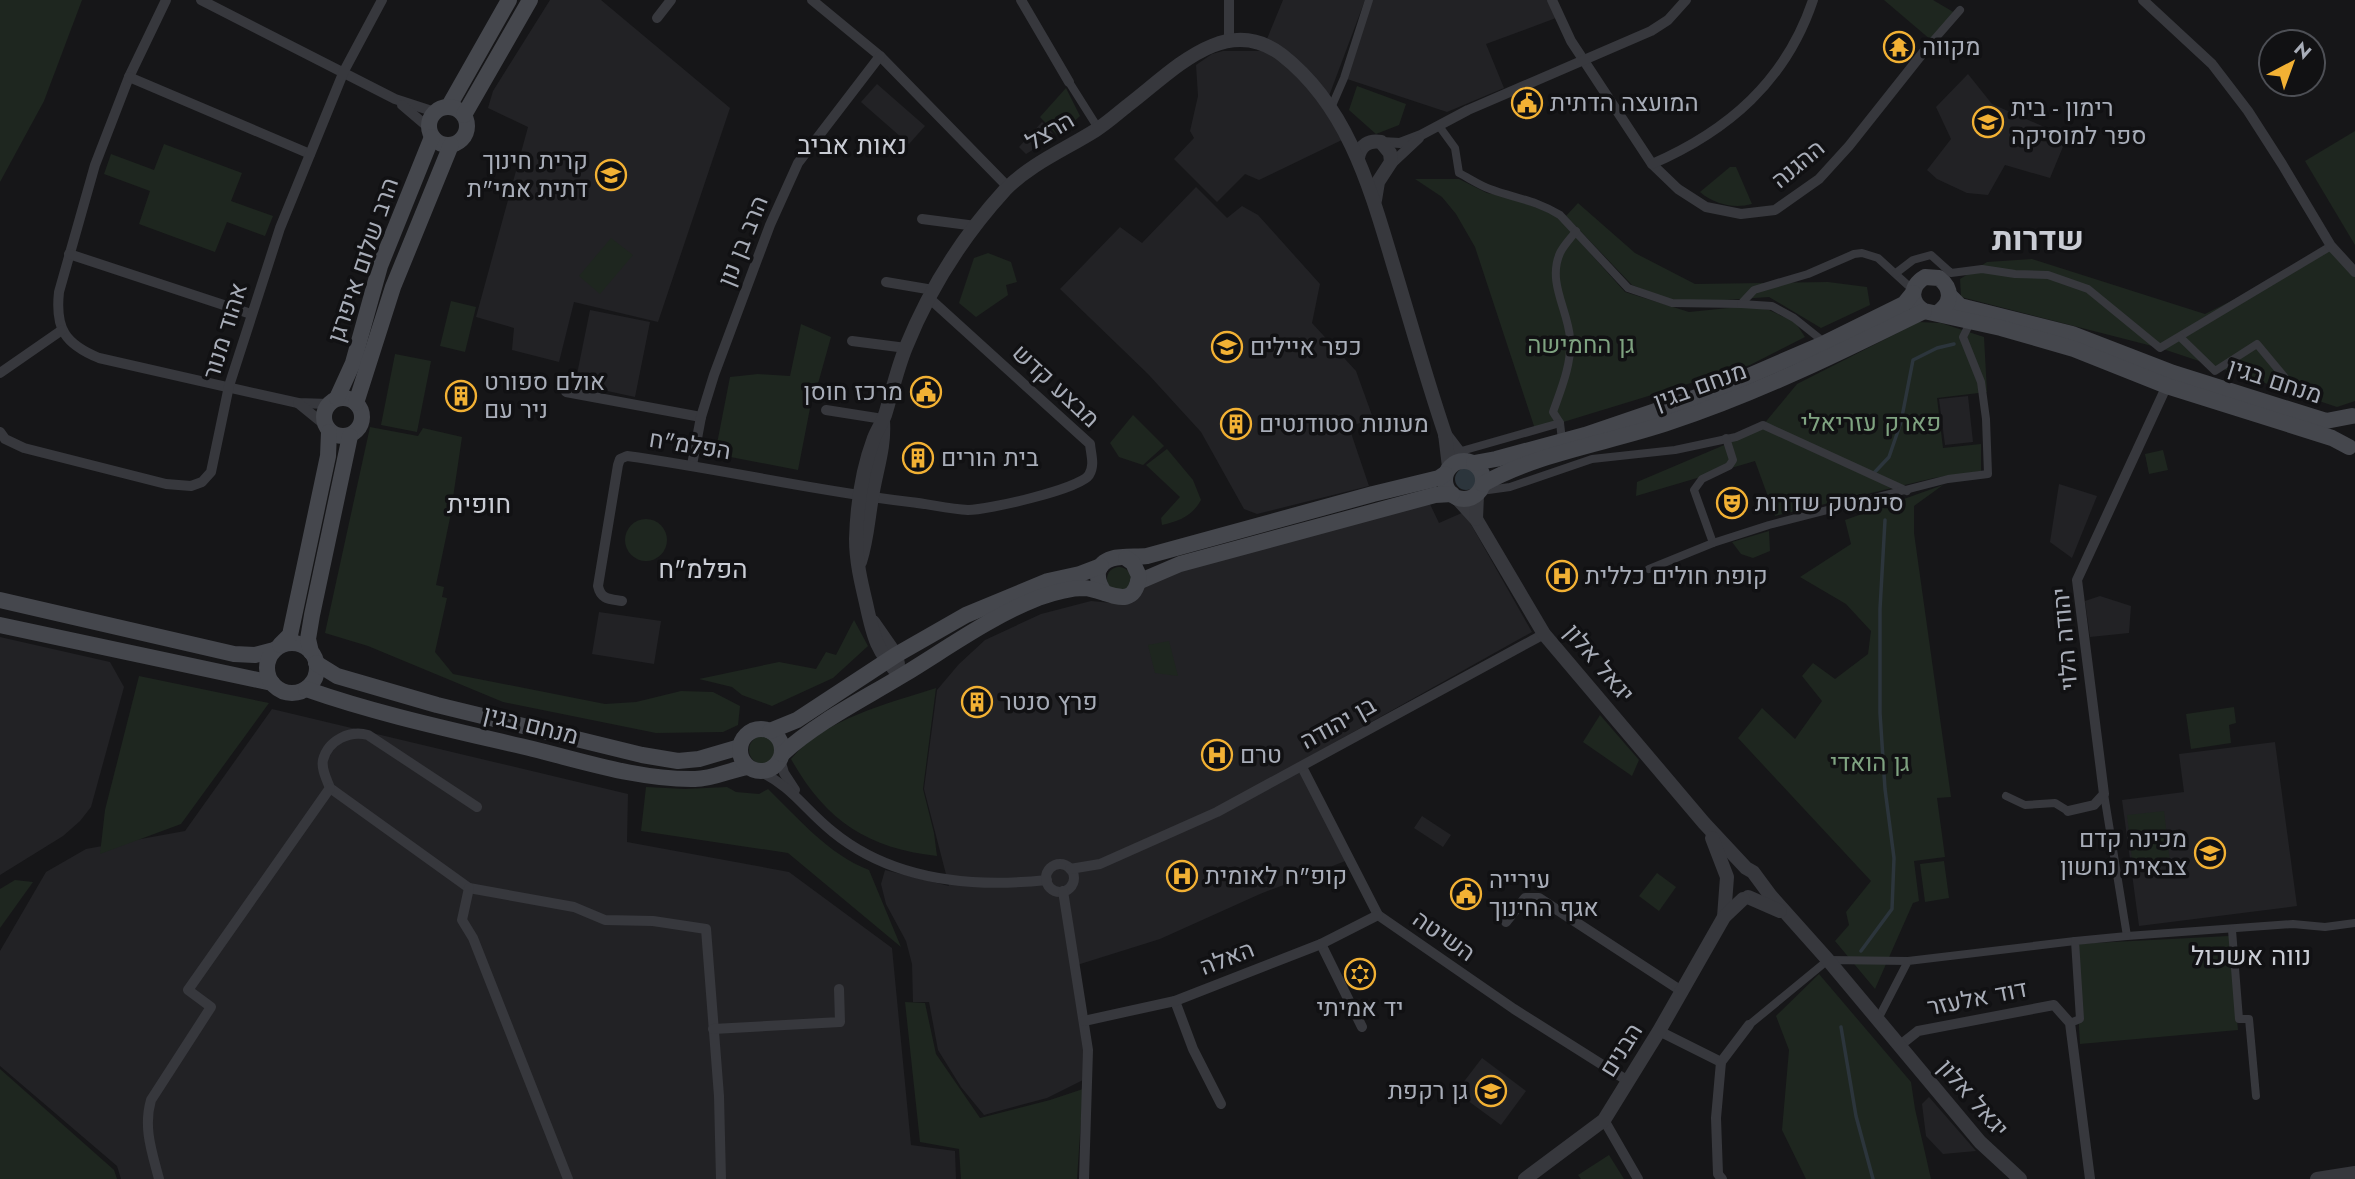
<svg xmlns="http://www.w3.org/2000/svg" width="2355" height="1179" viewBox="0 0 2355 1179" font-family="Jost,Heebo,sans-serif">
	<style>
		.built { fill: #222225 }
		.green { fill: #1e261f }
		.water { fill: #2c353c }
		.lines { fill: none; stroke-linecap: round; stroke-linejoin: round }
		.stream { stroke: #2c353c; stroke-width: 3.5 }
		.pedestrian { stroke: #37383d; stroke-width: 8 }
		.minor { stroke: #37383d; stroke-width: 10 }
		.tertiary { stroke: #37383d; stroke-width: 14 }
		.secondary { stroke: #45474d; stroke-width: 16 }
		.labels { text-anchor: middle; stroke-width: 7; stroke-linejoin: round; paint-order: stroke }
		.poi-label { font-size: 24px; fill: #a8adb8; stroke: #111113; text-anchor: start }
		.street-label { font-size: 24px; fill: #a8adb8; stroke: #111113 }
		.park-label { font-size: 24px; fill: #7fa381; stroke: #111113 }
		.neighbourhood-label { font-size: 26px; fill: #c9ccd4; stroke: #111113 }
		.district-label { font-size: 32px; font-weight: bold; fill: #c9ccd4; stroke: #111113 }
	</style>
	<rect width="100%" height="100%" fill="#161618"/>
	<g class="built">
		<path d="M550,0h51l129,108 -72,214 -84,-20 -15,60 -47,-12 2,-22 -38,-11 52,-190 -40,-19 5,-17z"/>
		<path d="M1283,0h82l-39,104 20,34 -87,42 -14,-6 -28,28 -43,-43 20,-21 -4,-7 8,-35 -2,-31 16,-11 11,-3h39z"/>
		<path d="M1369,0h179l8,18 -70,26 18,44 -57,24 -103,-34z"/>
		<path d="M1968,74l24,30 75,33 -17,41 -45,-13 -17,30 -21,-2 -30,-14 -10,-9 24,-31 -15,-32z"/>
		<path d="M877,84l48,42 -16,18 -48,-42z"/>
		<path d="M1042,122l13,14 -29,18 -7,-7z"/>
		<path d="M1196,187l31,31 15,-12 16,9 62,69 -8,39 44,48 17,47 -24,9 20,59 -112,28 -13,-5 -43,-77 -53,-58 -88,-85 60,-62 22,16z"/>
		<path d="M590,310l60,12 -15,75 -60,-13z"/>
		<path d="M1968,396l5,46 -28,3 -6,-46z"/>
		<path d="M2059,484l38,12 -25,62 -22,-16z"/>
		<path d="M1429,502l10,21 25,-11 68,120 -234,131 50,97 -88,34 -100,45 -83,26 7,58 1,56 -38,19 -63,17 -23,-28 -23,-37 -9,-48h-16l-1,-38 -6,-23 -20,-37 -5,-20 4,-14 64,16 -25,-97 13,-99 22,-26 26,-24 56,-26 50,-13 32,3 34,-27z"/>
		<path d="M2100,596l31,10 -2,27 -39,4 -5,-36z"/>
		<path d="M599,612l62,9 -7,43 -62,-10z"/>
		<path d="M0,637l110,25 14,25 -33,120 -11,14 -17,15 -63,39z"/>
		<path d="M272,709l356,85 -1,48 162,30 103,76 19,197 44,6 1,28h-835l-4,-13 -117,-100v-115l46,-79 40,-23 99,-18z"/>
		<path d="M2275,742l22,164 -158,20 -17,-126 62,-8 -5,-38z"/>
		<path d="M1422,816l29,19 -8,12 -29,-19z"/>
		<path d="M1482,1058l44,33 -25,34 -45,-33z"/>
		<path d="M1929,1097l47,54 -33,3 -17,-18 -4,-32z"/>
	</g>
	<g class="green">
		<path d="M0,0h82l-38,101 -44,81z"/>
		<path d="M1884,0h49l22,13 -24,27z"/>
		<path d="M1357,86l49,18 -7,21 -23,9 -27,-24z"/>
		<path d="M1066,88l14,28 -22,20 -18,-19z"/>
		<path d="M2355,131v114l-50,-84z"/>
		<path d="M164,144l78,29 -11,28 42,15 -8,20 -38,-14 -12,30 -76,-28 11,-33 -46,-17 7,-20 43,16z"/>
		<path d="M1730,167h6l16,37c-19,5 -38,0 -52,-12z"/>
		<path d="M1415,179h44l28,14 25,5 45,18 68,76 64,20 59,-6 21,4 26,12 10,15 -55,28 -190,58 -25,6 -60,-182 -19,-33 -14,-17z"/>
		<path d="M1578,203l57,50 60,31 133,-2 39,5 3,18 -49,23 -52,-31 -73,5 -28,-3 -36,-14 -66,-69z"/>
		<path d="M611,238l22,17 -33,39 -21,-18z"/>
		<path d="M2325,245l30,31v125l-18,6 -177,-59 -199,-51 -1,-18 27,-17 45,-3 173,55 64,-32z"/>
		<path d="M988,253l23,9 6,20 -11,3 2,10 -32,22 -17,-14 15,-45z"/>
		<path d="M451,301l25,6 -11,45 -25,-6z"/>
		<path d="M1919,322l22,1 43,14 3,55 -50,6 6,50 38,-4v27l-47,7 -159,38 -20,-55 -119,35 1,-14 92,-39 34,-18 34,-41z"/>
		<path d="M801,324l30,13 -17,61h-2l-14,72 -83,-16 15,-77 28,-3 32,2z"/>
		<path d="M395,354l36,7 -14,71 -36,-7z"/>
		<path d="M1133,415l31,31 -21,19 -24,-8 -9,-14z"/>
		<path d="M370,427l48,9 5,-8 39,9 -12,81 -14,67 8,2 -2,10 5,1 -12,54 18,22 152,30 31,-2 45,-11 32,1 27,14 -2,19 -15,7 -67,1 -153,-31 -135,-56 -43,-13z"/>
		<path d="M1167,449l26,31 8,20c-9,16 -21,21 -39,25l-1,-7 19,-21 -34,-32z"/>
		<path d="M2163,450l5,20 -19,4 -4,-20z"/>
		<path d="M1943,485l-29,21v27l37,264 -14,1 8,59 -31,4 5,40 -6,2 -38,86 -40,-48 14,-16 -3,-13 25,-31 -133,-143 24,-30 33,31 27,-38 -20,-25 11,-13 22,16 33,-25 3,-23 -25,-27 -46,-27 51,-33 -6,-24z"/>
		<circle cx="646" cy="540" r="21"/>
		<path d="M1769,531l1,20 -17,7 -12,-4 -9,-12z"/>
		<circle cx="1119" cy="579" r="12"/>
		<path d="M854,620l14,26 -35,32 -61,28 -30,-11 -10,-8 -33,-8 80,-17 37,7 10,-17 10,3z"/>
		<path d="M1169,641l9,35 -23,-3 -7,-28z"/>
		<path d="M139,676l130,27 -88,121 -81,30 5,-44z"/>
		<path d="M936,688l-13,101 11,44 3,23c-70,-8 -111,-35 -146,-97 35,-41 96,-55 145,-71z"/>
		<path d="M2234,707l2,16 -7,2 2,18 -40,6 -5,-35z"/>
		<path d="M1600,715l39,45 -7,16 -49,-34z"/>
		<circle cx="763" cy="750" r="14"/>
		<path d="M646,787l39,2 42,-2 9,5 23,2 9,-5c31,30 60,65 101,81l32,77 -113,-94 -147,-22z"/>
		<path d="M2164,811l6,51 -37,5 -6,-52z"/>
		<path d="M1944,861l5,37 -24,4 -5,-38z"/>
		<path d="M1657,873l19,14 -17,24 -20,-15z"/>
		<path d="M15,880l18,2 -33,46v-39z"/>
		<path d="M2229,936l9,94 -158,14 -6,-100z"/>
		<path d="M1819,974l92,108 4,27 16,70h-125l-24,-49 7,-80 -13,-34z"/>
		<path d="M905,1002l20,1 11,51 44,64 70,-18 33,-11 -6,90h-116l-2,-30 -39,-7z"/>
		<path d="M0,1069l114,101 3,9h-117z"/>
		<path d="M1609,1155l15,24h-43l-3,-4z"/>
	</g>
	<circle class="water" cx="1466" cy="479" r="11"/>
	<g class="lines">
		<g class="stream">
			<path d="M1873,474l16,-17 12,-35 12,-62 24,-12 17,-4"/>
			<path d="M1861,951l31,-42 2,-51 -9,-69 -5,-76v-104l5,-89"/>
			<path d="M1841,1027l15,89 17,63"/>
		</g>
		<g class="pedestrian">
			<path d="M1926,49l34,-39"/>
			<path d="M1069,82l29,46"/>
			<path d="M1331,108l13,-30 25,-78"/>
			<path d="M1439,126l16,22 4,25c10,5 20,12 31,16 24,9 46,11 70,26l68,73 44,15 69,1 13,-14 54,-16 46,-20 8,-1 16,5 35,32"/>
			<path d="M1896,273l17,-13 18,-5 20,18 31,-4 33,5 33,1 40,14 72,59 171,-102"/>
			<path d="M1741,304l31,2 22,12 30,24"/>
			<path d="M2180,337l35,34 42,-27 39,47 8,-6"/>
			<path d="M1562,440l-2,-17 -7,-11c8,-23 19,-48 17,-74 -2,-28 -23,-56 -10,-85 3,-7 11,-15 16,-22"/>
			<path d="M1458,452l102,-29"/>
			<path d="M1481,491l29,-4 82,-28 83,-9 61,-13 27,-12 144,66"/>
			<path d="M1713,543l-19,-53 8,-11 27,-13 4,-6 -7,-22"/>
			<path d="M1649,569l64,-26 56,-18 179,-46 40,-5 -2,-55 -5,-37 -18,-45 8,-16"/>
			<path d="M2104,794l23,142 166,-12 32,3 30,-4"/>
			<path d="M2006,796l19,9 30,-2 13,8"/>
			<path d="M2232,930l7,89h10l7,77"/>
			<path d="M1877,1021l31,-60 167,-20"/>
			<path d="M2070,1023l10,-4 -5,-78 52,-5"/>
			<path d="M1749,1025l79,-65 80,1"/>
		</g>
		<g class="minor">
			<path d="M166,0l-37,77 -34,88 -36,127c-4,37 6,52 40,66l199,45 31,1"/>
			<path d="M201,0l194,99 40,13"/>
			<path d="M812,0l68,56 128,131"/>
			<path d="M1021,0l48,82"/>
			<path d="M1552,0l19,41 81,123 26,25 28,18 35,7 34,-4 44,-31 30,-33 77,-97"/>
			<path d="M2143,0l69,64 36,47 34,53 49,82 24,26"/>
			<path d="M657,18l14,-18"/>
			<path d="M1229,40v-40"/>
			<path d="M129,77l181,77"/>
			<path d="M402,105l27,23"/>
			<path d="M1381,142l19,1 21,-8 47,-25 183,-79 17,-11 18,-20"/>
			<path d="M1652,164c76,-33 134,-83 161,-164"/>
			<path d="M1388,167l31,-29"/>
			<path d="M922,219l54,7"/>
			<path d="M69,254l182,60"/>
			<path d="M886,282l47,8"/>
			<path d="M852,341l54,7"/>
			<path d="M0,373l62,-43"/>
			<path d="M566,392l135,25"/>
			<path d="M298,403l27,22"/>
			<path d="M826,410l57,9"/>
			<path d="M0,432l5,7 19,9 142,36 25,2 11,-4 9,-10 18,-86 51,-158 64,-157 38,-71"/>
			<path d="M692,465l9,-48 13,-42 56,-150 28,-62 82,-107"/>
			<path d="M622,601c-12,-2 -21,-1 -24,-15l20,-121 2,-6 7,-3c95,13 188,35 283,46 19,2 39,7 58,8 19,0 112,-21 121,-35 6,-10 2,-20 1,-31l-161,-146"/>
			<path d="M780,759l4,14 11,17"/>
			<path d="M1302,767l76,148 136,94 114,72"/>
			<path d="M759,771c34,16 46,39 74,61 60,49 139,56 214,48"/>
			<path d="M477,807l-109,-72c-18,-5 -40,5 -45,25 -2,9 4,20 7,28l139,100 105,19 31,13 48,1 53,8 13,167 2,83"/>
			<path d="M2068,811l26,-6 10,-11 -27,-214 92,-199"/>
			<circle cx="1060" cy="878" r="14"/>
			<path d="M1070,869l30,-5 117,-52 327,-178"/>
			<path d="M469,888l-7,32 11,18 95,241"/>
			<path d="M1063,891l25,159 -4,129"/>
			<path d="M1506,922l19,-24h14l144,94"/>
			<path d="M1321,944l41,83"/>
			<path d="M1175,1001l18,48 28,55"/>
			<path d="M1084,1021l91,-20 146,-57 57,-29"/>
			<path d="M713,1029l127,-7 -1,-33"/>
			<path d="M1659,1031l62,31"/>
			<path d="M1899,1046l19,-15 136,-26 16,18 20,156"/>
			<path d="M1604,1120l34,59"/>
			<path d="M159,1179c-7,-27 -16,-51 -8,-79l60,-93 -23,-17 142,-202"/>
			<path d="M1722,1179l-4,-5 -2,-56 5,-56 28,-37"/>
		</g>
		<g class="tertiary">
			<path d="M1358,158c2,-13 11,-18 23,-16l9,11 1,9 -13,20 -3,18"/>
			<path d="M1445,435l19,25"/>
			<path d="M1456,497l20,22 68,115 160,189 42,45 7,4 17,23 58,65 152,182 40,37"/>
			<path d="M1476,519l1,-24"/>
			<path d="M860,562c7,-22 8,-42 12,-65 4,-26 13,-50 11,-76"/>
			<path d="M873,622l23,33 2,9"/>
			<path d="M901,676c-25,-24 -28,-41 -35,-73 -5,-21 -10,-42 -10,-64 1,-34 6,-69 18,-101 3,-8 8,-15 11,-23 7,-23 12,-46 21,-68 23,-57 57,-111 99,-157 25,-26 61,-41 91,-60 11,-7 21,-16 31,-24 44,-33 98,-95 155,-51 69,54 90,140 114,219 16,53 31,107 49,160l4,33"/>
			<path d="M1712,838l15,39 -3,40"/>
			<path d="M1748,897l32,14"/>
			<path d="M1525,1179l79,-59 55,-89 65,-114 19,-18"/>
			<path d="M2317,1179l38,-6"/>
		</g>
		<g class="secondary">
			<path d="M449,106l60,-106"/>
			<circle cx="448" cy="126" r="19"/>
			<path d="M464,115l66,-115"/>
			<path d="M1950,296l10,10 112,28 101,39 153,48 26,-5"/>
			<path d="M1937,313c15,-9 16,-24 2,-35l-14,-1c-15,9 -16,25 -1,34l77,17 73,21 93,37 165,52 17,9"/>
			<circle cx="343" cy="417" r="19"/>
			<path d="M337,398l16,-35 27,-97 52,-129"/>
			<path d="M356,403l37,-116 58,-142"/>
			<circle cx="1464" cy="480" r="19"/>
			<path d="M1474,463l22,-4 89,-24 129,-44 111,-48 79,-39 9,-11"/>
			<path d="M1483,484c57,-32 126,-41 187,-62 88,-29 171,-70 254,-111"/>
			<path d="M1138,582l42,-18 255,-69 17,-1"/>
			<path d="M1105,593c-5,-6 -8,-12 -7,-21 5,-20 33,-14 49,-16l226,-62 66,-16 6,-4"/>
			<path d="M0,600l234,54 21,1 19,-5"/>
			<path d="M0,625l272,58"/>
			<circle cx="292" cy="668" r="25"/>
			<path d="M280,645l10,-10 38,-179 1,-24"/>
			<path d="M311,652l-3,-13 4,-24 38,-179"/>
			<path d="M316,663l21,13 100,29 205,50 36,6 21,-2 41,-12"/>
			<path d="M306,689c74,26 151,42 227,60 53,13 108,31 162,30 18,0 34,-9 52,-12"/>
			<circle cx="761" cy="750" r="21"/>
			<path d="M770,731l27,-11 99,-65 70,-40 82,-34 32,-7 21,-8"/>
			<path d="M782,754c35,-32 80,-54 121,-79 43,-26 87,-58 135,-77 14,-5 31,-10 46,-10 22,1 50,26 55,-12l-6,-13 -7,-5"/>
		</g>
	</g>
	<defs>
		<g id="temple-ring" transform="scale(1.575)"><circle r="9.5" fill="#111113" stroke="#f2b134" stroke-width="1.5"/><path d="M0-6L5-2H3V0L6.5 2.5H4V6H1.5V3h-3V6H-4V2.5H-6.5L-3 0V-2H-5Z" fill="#f2b134"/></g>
		<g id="civic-ring" transform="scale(1.575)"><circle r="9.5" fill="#111113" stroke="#f2b134" stroke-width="1.5"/><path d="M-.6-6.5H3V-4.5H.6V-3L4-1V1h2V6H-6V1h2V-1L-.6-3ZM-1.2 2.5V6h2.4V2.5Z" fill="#f2b134"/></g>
		<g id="school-ring" transform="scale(1.575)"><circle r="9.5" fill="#111113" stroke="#f2b134" stroke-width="1.5"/><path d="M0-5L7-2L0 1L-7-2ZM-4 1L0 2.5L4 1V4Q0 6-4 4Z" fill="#f2b134"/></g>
		<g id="university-ring" transform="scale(1.575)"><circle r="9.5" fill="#111113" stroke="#f2b134" stroke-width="1.5"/><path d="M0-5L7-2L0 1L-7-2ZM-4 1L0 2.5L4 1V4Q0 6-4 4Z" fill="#f2b134"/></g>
		<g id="building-ring" transform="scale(1.575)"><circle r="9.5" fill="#111113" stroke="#f2b134" stroke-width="1.5"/><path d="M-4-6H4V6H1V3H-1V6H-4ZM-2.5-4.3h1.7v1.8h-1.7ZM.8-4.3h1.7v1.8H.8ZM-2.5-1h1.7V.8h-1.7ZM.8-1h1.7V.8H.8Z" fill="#f2b134"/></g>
		<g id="theatre-ring" transform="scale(1.575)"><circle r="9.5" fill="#111113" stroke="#f2b134" stroke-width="1.5"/><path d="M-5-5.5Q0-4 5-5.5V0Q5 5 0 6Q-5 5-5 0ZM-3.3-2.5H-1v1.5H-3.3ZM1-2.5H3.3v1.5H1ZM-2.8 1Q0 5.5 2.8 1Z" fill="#f2b134"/></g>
		<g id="hospital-ring" transform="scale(1.575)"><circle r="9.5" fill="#111113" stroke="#f2b134" stroke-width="1.5"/><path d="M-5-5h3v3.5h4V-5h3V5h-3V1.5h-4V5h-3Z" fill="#f2b134"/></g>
		<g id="synagogue-ring" transform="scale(1.575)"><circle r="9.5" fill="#111113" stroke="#f2b134" stroke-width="1.5"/><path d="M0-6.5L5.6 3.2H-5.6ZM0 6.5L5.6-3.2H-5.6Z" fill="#f2b134"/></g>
	</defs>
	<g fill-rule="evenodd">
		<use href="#temple-ring" x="1899" y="47"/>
		<use href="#civic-ring" x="1527" y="103"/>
		<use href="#school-ring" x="1988" y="122"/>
		<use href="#school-ring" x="611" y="175"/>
		<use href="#university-ring" x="1227" y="347"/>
		<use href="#civic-ring" x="926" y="392"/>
		<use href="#building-ring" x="461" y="396"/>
		<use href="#building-ring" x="1236" y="424"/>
		<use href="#building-ring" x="918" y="458"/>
		<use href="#theatre-ring" x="1732" y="503"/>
		<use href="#hospital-ring" x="1562" y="576"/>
		<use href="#building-ring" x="977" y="702"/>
		<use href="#hospital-ring" x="1217" y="755"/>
		<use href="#university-ring" x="2210" y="853"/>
		<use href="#hospital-ring" x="1182" y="876"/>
		<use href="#civic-ring" x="1466" y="894"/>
		<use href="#synagogue-ring" x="1360" y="974"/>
		<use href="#school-ring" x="1491" y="1091"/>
	</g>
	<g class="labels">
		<g class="poi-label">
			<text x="1922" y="55">מקווה</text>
			<text x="1550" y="111">המועצה הדתית</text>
			<text x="2011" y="116">רימון - בית<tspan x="2011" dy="28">ספר למוסיקה</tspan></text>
			<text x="588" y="169" text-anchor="end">קרית חינוך<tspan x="588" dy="28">דתית אמי"ת</tspan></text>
			<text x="1250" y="355">כפר איילים</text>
			<text x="484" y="390">אולם ספורט<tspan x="484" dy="28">ניר עם</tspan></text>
			<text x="903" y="400" text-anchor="end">מרכז חוסן</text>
			<text x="1259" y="432">מעונות סטודנטים</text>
			<text x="941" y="466">בית הורים</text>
			<text x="1755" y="511">סינמטק שדרות</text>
			<text x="1585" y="584">קופת חולים כללית</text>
			<text x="1000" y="710">פרץ סנטר</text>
			<text x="1240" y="763">טרם</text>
			<text x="2187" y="847" text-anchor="end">מכינה קדם<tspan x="2187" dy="28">צבאית נחשון</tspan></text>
			<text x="1205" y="884">קופ"ח לאומית</text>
			<text x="1489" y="888">עירייה<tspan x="1489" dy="28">אגף החינוך</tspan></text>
			<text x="1360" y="1016" text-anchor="middle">יד אמיתי</text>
			<text x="1468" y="1099" text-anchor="end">גן רקפת</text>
		</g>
		<g class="street-label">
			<text transform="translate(1050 131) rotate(-31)" y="8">הרצל</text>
			<text transform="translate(1798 164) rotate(-40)" y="8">ההגנה</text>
			<text transform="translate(743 241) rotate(-68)" y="8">הרב בן נון</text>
			<text transform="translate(363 260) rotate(-71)" y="8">הרב שלום איפרגן</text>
			<text transform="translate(225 331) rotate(-73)" y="8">אהוד מנור</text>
			<text transform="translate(2275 381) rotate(18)" y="8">מנחם בגין</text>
			<text transform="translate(1056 386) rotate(43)" y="8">מבצע קדש</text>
			<text transform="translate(1700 386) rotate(-20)" y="8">מנחם בגין</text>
			<text transform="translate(690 445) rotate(9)" y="8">הפלמ"ח</text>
			<text transform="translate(2065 639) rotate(-95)" y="8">יהודה הלוי</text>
			<text transform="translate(1599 663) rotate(50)" y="8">יגאל אלון</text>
			<text transform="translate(1338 723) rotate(-29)" y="8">בן יהודה</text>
			<text transform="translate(531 725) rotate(14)" y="8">מנחם בגין</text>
			<text transform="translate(1444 936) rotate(35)" y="8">השיטה</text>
			<text transform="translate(1227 958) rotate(-21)" y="8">האלה</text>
			<text transform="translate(1977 998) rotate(-11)" y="8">דוד אלעזר</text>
			<text transform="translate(1621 1050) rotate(-58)" y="8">הבנים</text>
			<text transform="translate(1973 1098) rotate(49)" y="8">יגאל אלון</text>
		</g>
		<g class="park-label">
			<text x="1581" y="353">גן החמישה</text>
			<text x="1871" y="431">פארק עזריאלי</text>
			<text x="1870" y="771">גן הואדי</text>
		</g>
		<g class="neighbourhood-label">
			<text x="852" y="154">נאות אביב</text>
			<text x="479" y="513">חופית</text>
			<text x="703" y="578">הפלמ"ח</text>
			<text x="2251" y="965">נווה אשכול</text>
		</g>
		<g class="district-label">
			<text x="2038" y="250">שדרות</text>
		</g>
	</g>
	<g transform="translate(2292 63) rotate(41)"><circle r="33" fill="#111113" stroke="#4d4f55" stroke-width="2"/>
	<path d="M0-5L12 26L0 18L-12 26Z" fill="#f2b134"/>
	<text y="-10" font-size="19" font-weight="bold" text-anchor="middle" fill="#a8adb8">N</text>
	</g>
</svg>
